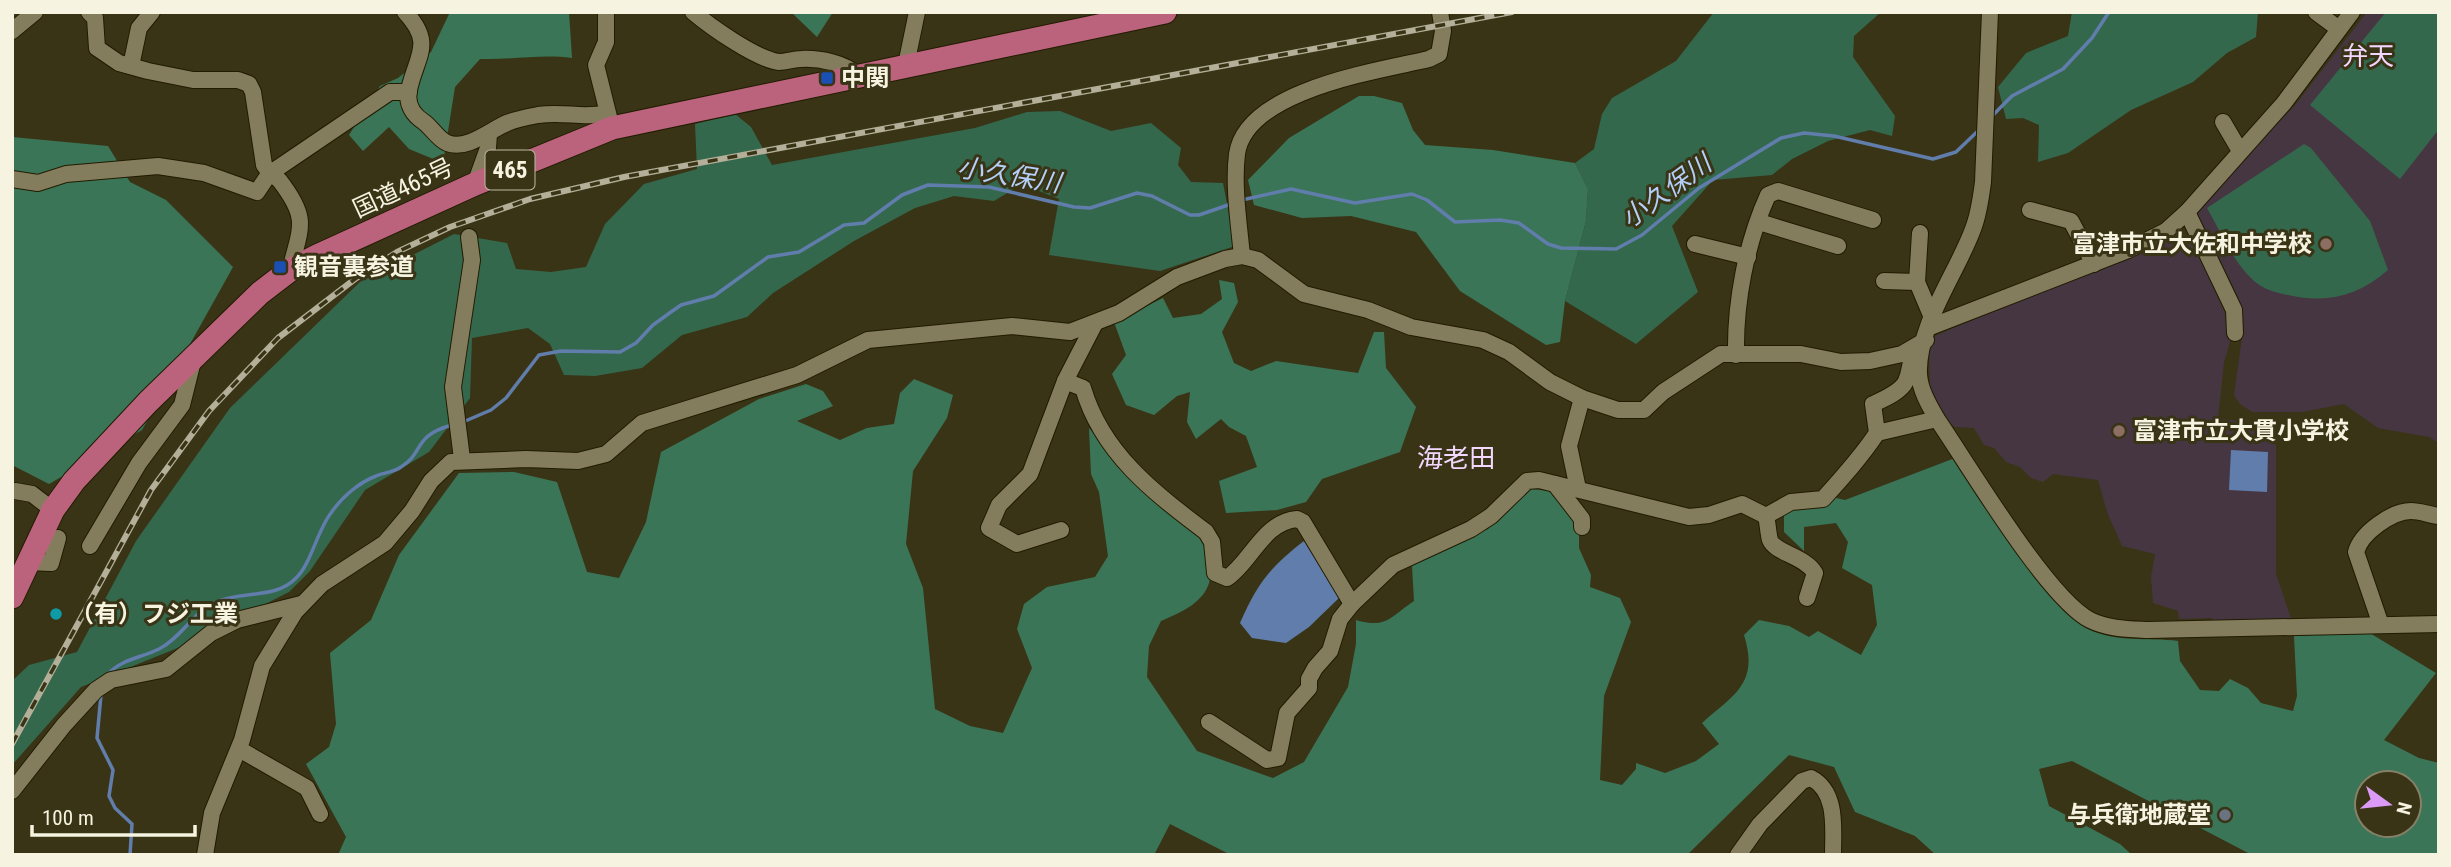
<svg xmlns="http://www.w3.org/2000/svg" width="2451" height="867" viewBox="0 0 2451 867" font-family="'Roboto Condensed','Noto Sans JP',sans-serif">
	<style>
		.education { fill: #463642 }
		.green { fill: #34684d }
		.forest { fill: #3b7557; fill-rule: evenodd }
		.water { fill: #607dab }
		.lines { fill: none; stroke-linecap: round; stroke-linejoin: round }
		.stream { stroke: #607dab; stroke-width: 3.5 }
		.minor-casing { stroke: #211b00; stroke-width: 18 }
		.highway-casing { stroke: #211b00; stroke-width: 25 }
		.minor { stroke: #847d5d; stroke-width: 16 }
		.highway { stroke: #bb637d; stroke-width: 23 }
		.rail-casing { stroke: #b3af99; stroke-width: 6 }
		.rail { stroke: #3a3416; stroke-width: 3.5; stroke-dasharray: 10; stroke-linecap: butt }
		.transit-dot { fill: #1a4fb4; stroke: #3a3416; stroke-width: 2.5 }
		.education-dot { fill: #8d6e63; stroke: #3a3416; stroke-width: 2.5 }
		.culture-dot { fill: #0f9aa8; stroke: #3a3416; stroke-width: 2.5 }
		.worship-dot { fill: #6b7280; stroke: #3a3416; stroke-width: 2.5 }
		.labels { text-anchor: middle; stroke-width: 6; stroke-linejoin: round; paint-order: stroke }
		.shield { fill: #3a3416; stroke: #bebaa4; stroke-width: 2 }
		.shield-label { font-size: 23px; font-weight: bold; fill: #f6f3e1 }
		.poi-label { font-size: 24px; font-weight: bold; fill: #f6f3e1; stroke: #3a3416; text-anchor: start }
		.street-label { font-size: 24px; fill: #f6f3e1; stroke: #3a3416 }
		.neighbourhood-label { font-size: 26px; fill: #f2d7fe; stroke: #3a3416 }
		.water-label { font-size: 26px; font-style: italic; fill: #b4cff8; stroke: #3a3416 }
	</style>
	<rect width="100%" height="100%" fill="#3a3416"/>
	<g class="education">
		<path d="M2367,12h72v431l-10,-6 -51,-9 -34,-24 -42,8h-50l-12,-8 -6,-9 9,-64 -5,-34 -43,-87 101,-106z"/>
		<path d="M2179,234l7,2 10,13 31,68 3,25 -6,20 -6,57 33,3 13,5 1,11 11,7v129l15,44 -77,5 -2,-5 -33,1 -1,-8 -25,-8 -2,-26 4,-23 -33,-8 -15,-34 -9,-32 -45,-6 -10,8 -12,-4 -11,-11 -14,-5 -12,-14 -10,-3 -10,-17 -19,-1 -6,-5 -9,-11 -10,-25 -1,-38 3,-10 7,-4z"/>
	</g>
	<g class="green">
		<path d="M1714,12h167l-27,24 -1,21 42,59 -3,20 -22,-6 -42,11 -36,18 -20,16 -59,5 -41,46 26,66 -62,52 -71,-43 21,-80 2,-32 -13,-26 19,-14 8,-35 10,-16 64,-37z"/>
		<path d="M2072,12h186l-2,25 -29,16 -34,29 -62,28 -63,43 -30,9 1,-37 -16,-7 -17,1 -8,-32 28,-34 42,-17z"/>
		<path d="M2386,12h53v117l-39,50 -90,-74z"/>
		<path d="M1060,111l51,20 40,-8 30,25 -3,17 13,17 32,1 12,63 -75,25 -111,-16 10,-56 -37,-15 -28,17 -40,-5 -39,12 -61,33 -81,52 -26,24 -65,18 -40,33 -47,8 -31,-1 -14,-31 -22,-16 -56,10 -2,60 -41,54 -64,38 -55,81 -21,21 -109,55 -99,40 -69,78v-84l17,-16 48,-13 59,-111 94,-133 130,-126 94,-48 53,9 9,26 35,3 35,-5 19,-43 39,-40 53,-15 -2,-45 40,-10 16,13 21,38 203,-37 52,-16z"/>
		<path d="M2304,144l7,4 59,73 18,49c-30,26 -61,34 -100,25 -12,-2 -25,-6 -34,-14 -21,-19 -33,-49 -47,-73z"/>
	</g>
	<g class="forest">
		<path d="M450,12h119l3,46c-31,-4 -60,2 -92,1l-25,28 -12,76 -34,-14 -20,-22 -26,24 -14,-16 31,-49 18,-8 33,-26z"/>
		<path d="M791,12h42l-16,25z"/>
		<path d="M1359,96h15l28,7 11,27 12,15 68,5 82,13 13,26 -2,32 -21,80 -5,41 -14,3 -86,-54 -44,-59 -65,-16 -49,2 -48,-13 -6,-25 41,-42z"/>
		<path d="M12,137l96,9 22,36 36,18 67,67 -91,163 -93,54 -37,-19z"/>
		<path d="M1219,280l15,3 4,19 -16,30 12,31 17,8 25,-10 82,12 16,-41h10l2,36 30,39 -16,45 -78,27 -16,23 -29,8 -51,3 -7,-32 38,-14 -11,-31 -17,-9 -8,-8 -25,20 -9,-17 3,-30 -13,4 -23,19 -28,-10 -14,-31 14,-19 -12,-33 49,-24 10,20 28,-4 21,-15z"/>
		<path d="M914,379l39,16 -6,23 -34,53 -7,73 17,44 12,121 35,17 33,7 29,-65 -15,-39 7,-25 23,-17 48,-10 13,-21 -9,-64 -8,-18 -2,-46 54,63 62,49c2,12 7,28 5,39 -4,23 -30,34 -49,42l-12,25 -2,31 50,74 76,27 31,-16 44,-75 8,-43v-24c31,9 34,-3 58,-19l-2,-35 17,-11 59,-26 36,-41 25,3 23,27 7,14v16l12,27 -1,12 30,11 11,24 -27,74 -4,84 22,5 14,-16v-6l29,10 31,-12 23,-17 -17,-21c33,-29 57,-40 42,-88l15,-15 30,6 20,11 9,-6 43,24 16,-30 -5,-40 -30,-17 6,-26 -12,-19 -32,4v24l-20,-19v-21l48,-14 13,3 110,-42c24,33 105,157 133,171 29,14 60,8 90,12l2,20 20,29 19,1 11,-12 18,9 13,15 32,8 4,-15 -3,-60 74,-4 68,41 -52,67 35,18 20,5v92h-187l-180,-94 -33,8 10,37 71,38 12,11h-196l-21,-19 -60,-24 -21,-45 -45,-12 -102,100h-456l-61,-31 -16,31h-816l8,-18 -40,-73 23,-17 7,-23 -6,-71 41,-33 28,-65 60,-82 55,-1 43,10 30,90 32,6 27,-56 15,-70 98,-53 47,-15 17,7 10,15 -36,15 43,19 27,-12 27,-4 6,-31zM2367,783h42v42h-42z"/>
	</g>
	<g class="water">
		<path d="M2231,450l37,2 -1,40 -38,-2z"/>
		<path d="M1304,541l36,56 -31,30 -23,16 -34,-5 -12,-15c17,-39 30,-56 64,-82z"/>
	</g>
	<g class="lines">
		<g class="stream">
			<path d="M1992,116l20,-20 51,-27 29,-31 17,-26"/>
			<path d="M1242,200l49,-11 64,14 57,-9 15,6 28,22 45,-2 19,3 29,21 13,4 55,1 26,-14 57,-47 82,-50 23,-5 30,3 99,23 23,-7 24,-23"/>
			<path d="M463,422l28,-12 15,-12 33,-43 22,-4 59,1 16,-9 17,-18 18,-13 10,-7 33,-9 54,-39 31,-5 45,-27 20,-2 38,-28 26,-10 61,2 85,20 16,1 47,-15 15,3 38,19h9l32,-11"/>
			<path d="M107,675c14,-16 34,-17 52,-26 22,-11 34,-37 57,-47 26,-12 59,-2 80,-24 15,-14 21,-47 35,-65 10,-15 27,-30 45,-37 7,-3 18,-4 25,-9 24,-15 11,-31 51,-42"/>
			<path d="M101,695l-4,43 16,32 -4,26 6,12 17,16 -2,31"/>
		</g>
		<g class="minor-casing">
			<g id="minor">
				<path d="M89,12l6,6 2,30 22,15 29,8 45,9h45l11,4 4,8 11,73c5,8 11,10 16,16 29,38 21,45 10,89"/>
				<path d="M405,12c30,32 11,44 4,78 -3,14 4,25 15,32 8,6 14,17 23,21 20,8 43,-13 60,-20 10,-4 21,-6 31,-8 27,-4 45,4 69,-2"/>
				<path d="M606,12v30l-10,23 14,56"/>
				<path d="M693,12c18,15 63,47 86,50 7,0 15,-3 22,-3 18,-1 45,4 57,17"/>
				<path d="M1990,12l-7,170c-2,15 -4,32 -10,47 -16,44 -56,97 -54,145 1,16 10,31 18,45 31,45 110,179 153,201 18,9 39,9 58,10l291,-6"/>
				<path d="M2316,12l23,17"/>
				<path d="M12,31l23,-19"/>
				<path d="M906,65l11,-53"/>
				<path d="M131,66l8,-38 13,-16"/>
				<path d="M2223,122l17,29"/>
				<path d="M12,179l26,4 28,-9 92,-8 46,7 53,19 12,-18 121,-82h19"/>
				<path d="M475,184l13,-36 1,-14"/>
				<path d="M2030,210l41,11 23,43"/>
				<path d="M2187,212l47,98 1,23"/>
				<path d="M1759,222l79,24"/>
				<path d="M1920,233l-3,49 16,38"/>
				<path d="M1695,244l53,13"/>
				<path d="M1242,256c-3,-32 -9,-70 -5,-102 9,-64 141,-83 192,-95l10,-5 4,-23 -3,-19"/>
				<path d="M1884,281l33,1"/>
				<path d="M1094,325l-29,56 18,7c19,65 70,104 123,144l6,10 3,31 12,5c24,-16 36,-56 70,-59l6,3 49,82"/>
				<path d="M1930,327l198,-77 38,-19 21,-19 97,-109 68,-91"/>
				<path d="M1736,355c-1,-53 10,-111 32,-160l10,-4 95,29"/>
				<path d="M1877,433l60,-14"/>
				<path d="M462,459l-9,-72 19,-127 -3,-23"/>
				<path d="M1555,484l27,35v8"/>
				<path d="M1578,489l-9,-43 13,-48"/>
				<path d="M15,491l17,3 21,16"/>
				<path d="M1766,516c2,8 2,17 4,24 5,13 35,16 45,33l-8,25"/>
				<path d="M1061,530l-44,14 -28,-16 10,-23 31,-31 35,-93"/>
				<path d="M90,546l49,-83 43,-58 12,-48"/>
				<path d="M26,562l25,1 7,-25"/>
				<path d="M2381,625l-25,-73c5,-19 36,-41 55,-41 9,0 19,4 28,5"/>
				<path d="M1209,722l58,38 11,-2 9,-45 22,-25v-9l6,-11 15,-17 10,-32 12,-15 41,-39 78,-36 20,-13 36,-35 12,-1 150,37 20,-2 33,-11 24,12 25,-14 32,-3c20,-22 38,-42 54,-66l-4,-29c11,-5 28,-12 33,-23 5,-10 2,-19 10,-27"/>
				<path d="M239,749l68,39 13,26"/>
				<path d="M12,791l52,-66 32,-35 15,-10 55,-11 45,-36 26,-13 64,-16"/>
				<path d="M205,855l7,-42 30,-73 20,-74 33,-54 27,-28 63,-41 27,-32 19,-30 20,-19 75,-3 52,2 28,-7 36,-31 155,-48 71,-35 144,-14 58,6 49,-19 58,-36 48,-18 17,-3 16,4 46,34 64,16 43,17 72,13 26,12 41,30 32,16 36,12h26l19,-18 58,-38h80l40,8 29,-1 32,-7 24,-14"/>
				<path d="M1738,855l22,-31 42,-43 9,-3c27,14 22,51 22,77"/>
			</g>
		</g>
		<g class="highway-casing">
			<path id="highway" d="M12,597l41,-87 21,-29 74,-79 112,-109 30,-23 27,-14 158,-72 137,-56 553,-116"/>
		</g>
		<use href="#minor" class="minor"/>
		<use href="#highway" class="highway"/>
		<g class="rail-casing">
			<path id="rail" d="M12,744l139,-254 58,-79 69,-73 77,-59 42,-27 53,-25 80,-28 94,-22 888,-165"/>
		</g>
		<use href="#rail" class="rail"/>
	</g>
	<g class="transit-dot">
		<rect x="820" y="71" width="14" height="14" rx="3.5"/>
		<rect x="273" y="260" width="14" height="14" rx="3.5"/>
	</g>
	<g class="education-dot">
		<circle cx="2326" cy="244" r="7"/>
		<circle cx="2119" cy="431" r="7"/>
	</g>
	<circle class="culture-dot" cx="56" cy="614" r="7"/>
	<circle class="worship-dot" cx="2225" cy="815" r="7"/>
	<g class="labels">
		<rect class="shield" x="485.5" y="150.5" width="49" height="39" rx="5"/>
		<g class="shield-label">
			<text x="510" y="178">465</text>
		</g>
		<g class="poi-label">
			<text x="841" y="86">中関</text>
			<text x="2312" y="252" text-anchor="end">富津市立大佐和中学校</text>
			<text x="294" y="275">観音裏参道</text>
			<text x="2133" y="439">富津市立大貫小学校</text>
			<text x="70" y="622">（有）フジ工業</text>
			<text x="2211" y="823" text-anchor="end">与兵衛地蔵堂</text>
		</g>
		<g class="street-label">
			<text transform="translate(403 188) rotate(-25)" y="8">国道465号</text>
		</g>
		<g class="neighbourhood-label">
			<text x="2368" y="65">弁天</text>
			<text x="1456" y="467">海老田</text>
		</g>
		<g class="water-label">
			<text transform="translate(1009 175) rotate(9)" y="9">小久保川</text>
			<text transform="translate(1666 191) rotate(-36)" y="9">小久保川</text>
		</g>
	</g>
	<rect width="2451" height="867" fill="none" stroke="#f6f3e1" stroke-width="28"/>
	<g transform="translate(2388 804) rotate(105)"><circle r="33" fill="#3a3416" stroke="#858067" stroke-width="2"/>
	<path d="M0-5L12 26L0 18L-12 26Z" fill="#da9af6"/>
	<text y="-10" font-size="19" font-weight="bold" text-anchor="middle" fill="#f6f3e1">N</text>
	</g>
	<path d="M32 825v10h163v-10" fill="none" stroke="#f6f3e1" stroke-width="3.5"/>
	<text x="42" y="825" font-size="21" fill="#f6f3e1" stroke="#3a3416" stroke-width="5" paint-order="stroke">100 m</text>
</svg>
